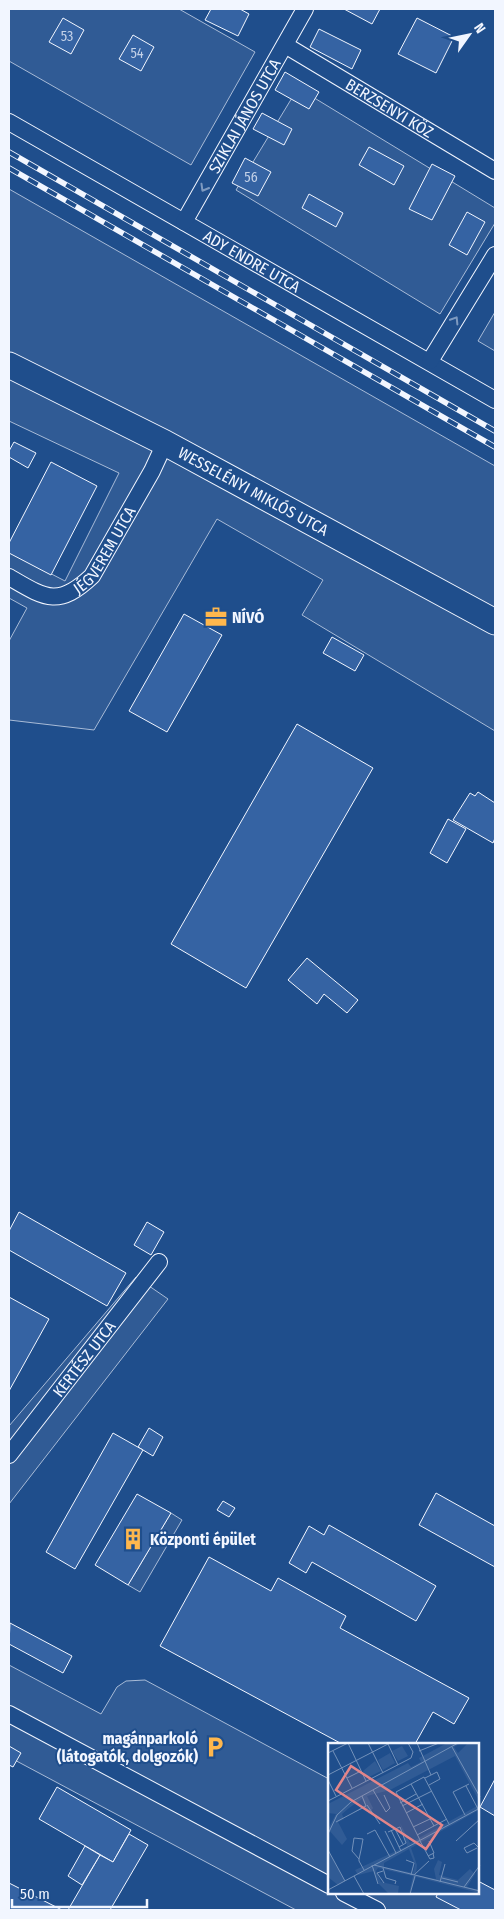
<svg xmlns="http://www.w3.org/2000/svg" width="504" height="1919" viewBox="0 0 504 1919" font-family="'Fira Sans Condensed',sans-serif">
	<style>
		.built { fill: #305b95; stroke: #a8bbd7 }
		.building { fill: #3563a3; stroke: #f2f6ff }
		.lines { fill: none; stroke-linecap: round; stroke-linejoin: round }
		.minor-casing { stroke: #f2f6ff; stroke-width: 18 }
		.primary-casing { stroke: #f2f6ff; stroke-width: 27 }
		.minor { stroke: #1f4e8c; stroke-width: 16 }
		.primary { stroke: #1f4e8c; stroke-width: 25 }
		.rail-casing { stroke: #f2f6ff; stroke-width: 5.5 }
		.rail { stroke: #1f4e8c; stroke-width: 4; stroke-dasharray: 11; stroke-linecap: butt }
		.oneway { stroke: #7e9ac0 }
		.labels { text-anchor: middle; stroke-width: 4; stroke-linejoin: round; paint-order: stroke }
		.number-label { font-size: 14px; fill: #c3d1e8 }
		.street-label { font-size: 16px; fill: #f2f6ff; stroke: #1f4e8c }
		.poi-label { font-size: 16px; font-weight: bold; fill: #f2f6ff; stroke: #1f4e8c; text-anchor: start }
		.inset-road { fill: none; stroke: #7391ba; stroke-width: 1 }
		.view { fill: #e38589; fill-opacity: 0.15; stroke: #e38589; stroke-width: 2.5 }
		.inset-edge { fill: none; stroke: #f2f6ff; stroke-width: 2.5 }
	</style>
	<rect width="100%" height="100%" fill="#1f4e8c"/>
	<g class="built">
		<path d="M9,9h170l76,43 -64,113 -182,-104z"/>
		<path d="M298,88l197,120v15l-55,91 -204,-124z"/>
		<path d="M9,189l486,277v265l-193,-116 21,-35 -106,-61 -123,211 -85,-10v-79l18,-33 -18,-10v-46l56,29 54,-108 -110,-52z"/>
		<path d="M495,312v39l-17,-10z"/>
		<path d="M136,1277l32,22 -159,205v-78z"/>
		<path d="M171,1513l11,7 -42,72 -12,-7z"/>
		<path d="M9,1665l92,49 16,-27 9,-6 19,-1 184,99v114h109l33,17h-175l-287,-153z"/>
	</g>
	<g class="building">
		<path d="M211,9h29l9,5 -11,22 -33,-16z"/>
		<path d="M344,9h36l-8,15z"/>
		<path d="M63,18l21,12 -13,24 -22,-12z"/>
		<path d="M417,18l37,19 -18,36 -38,-19z"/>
		<path d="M319,29l42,21 -9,19 -42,-22z"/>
		<path d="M133,35l21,12 -13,24 -22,-12z"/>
		<path d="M285,72l34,20 -10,17 -34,-19z"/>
		<path d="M262,113l30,16 -8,16 -31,-16z"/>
		<path d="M369,147l35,19 -10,19 -35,-20z"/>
		<path d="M245,158l26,14 -13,24 -26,-13z"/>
		<path d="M432,164l23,12 -23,44 -23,-11z"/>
		<path d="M309,194l34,19 -7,14 -34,-19z"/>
		<path d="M467,212l18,10 -18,33 -18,-10z"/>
		<path d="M14,442l22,11 -8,15 -19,-11v-6z"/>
		<path d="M51,462l46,24 -46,89 -42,-22v-10z"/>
		<path d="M184,614l38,21 -55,97 -38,-21z"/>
		<path d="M332,637l32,18 -9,16 -32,-18z"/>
		<path d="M297,724l76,44 -127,220 -75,-44z"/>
		<path d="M478,792l17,11v35l-2,5 -40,-23 17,-27 5,3z"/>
		<path d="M448,819l18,10 -19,34 -17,-10z"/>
		<path d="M307,958l51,42 -11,13 -23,-19 -7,10 -29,-24z"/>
		<path d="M19,1212l107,61 -19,33 -98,-56v-19z"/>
		<path d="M147,1222l17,10 -13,23 -17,-10z"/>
		<path d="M9,1297l40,22 -40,72z"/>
		<path d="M149,1428l14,9 -10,19 -15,-9z"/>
		<path d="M113,1433l30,17 -68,119 -29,-17z"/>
		<path d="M436,1493l59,33v41l-76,-42z"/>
		<path d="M137,1494l34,19 -43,72 -33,-20z"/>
		<path d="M223,1501l12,7 -6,9 -12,-7z"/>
		<path d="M329,1525l107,61 -20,35 -104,-59 -6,11 -17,-10 20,-37 15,9z"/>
		<path d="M209,1557l62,34 7,-13 68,38 -6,12 129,70 -15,26 -21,-12 -18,32h-73l-182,-98z"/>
		<path d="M10,1623l62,33 -9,17 -54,-29z"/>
		<path d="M9,1746l12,7 -8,14 -4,-2z"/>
		<path d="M495,1779v37l-15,-9z"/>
		<path d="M57,1787l74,43 -18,32 -74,-43z"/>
		<path d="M129,1834l19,11 -38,65h-42l32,-55 13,7z"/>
		<path d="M85,1846l15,9 -18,30 -14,-9z"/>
		<path d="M478,1881l17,9v20h-34l-25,-13 2,-4h40z"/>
		<path d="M9,1883l53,27h-53z"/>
	</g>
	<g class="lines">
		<g class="minor-casing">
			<g id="minor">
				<path id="s1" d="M285,45l210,126"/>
				<path id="s2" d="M9,122l486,278"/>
				<path id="s3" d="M184,222l121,-213"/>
				<path d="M430,361l65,-106"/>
				<path id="s4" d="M9,577c36,21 49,31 83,-1l60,-105 13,-28"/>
				<path id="s5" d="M9,1455l150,-193"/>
				<path d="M9,1714l320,171"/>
				<path d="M344,1893l33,17"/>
			</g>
		</g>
		<g class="primary-casing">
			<g id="primary">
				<path id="s6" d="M9,365l156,78 330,179"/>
			</g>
		</g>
		<use href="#minor" class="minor"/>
		<use href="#primary" class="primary"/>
		<g class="rail-casing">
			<g id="rail">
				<path d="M9,152l486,279"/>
				<path d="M9,168l486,279"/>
			</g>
		</g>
		<use href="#rail" class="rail"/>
	</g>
	<defs><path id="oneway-chevron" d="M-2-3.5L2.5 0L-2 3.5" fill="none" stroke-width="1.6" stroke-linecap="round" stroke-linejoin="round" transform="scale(1.25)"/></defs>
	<g class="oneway">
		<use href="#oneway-chevron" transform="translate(204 188) rotate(120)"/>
		<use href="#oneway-chevron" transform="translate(455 320) rotate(-58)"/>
	</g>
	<defs>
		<g id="office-bare" transform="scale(1.725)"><path d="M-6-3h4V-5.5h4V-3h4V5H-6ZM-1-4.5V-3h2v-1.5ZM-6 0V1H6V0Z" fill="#ffb74d" stroke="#1f4e8c" stroke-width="2.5" paint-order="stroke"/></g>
		<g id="building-bare" transform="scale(1.725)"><path d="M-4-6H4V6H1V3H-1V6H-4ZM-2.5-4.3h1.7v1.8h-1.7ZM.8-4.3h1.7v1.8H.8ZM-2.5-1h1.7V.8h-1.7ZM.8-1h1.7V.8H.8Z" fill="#ffb74d" stroke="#1f4e8c" stroke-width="2.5" paint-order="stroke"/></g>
		<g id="parking-bare" transform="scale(1.725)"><path d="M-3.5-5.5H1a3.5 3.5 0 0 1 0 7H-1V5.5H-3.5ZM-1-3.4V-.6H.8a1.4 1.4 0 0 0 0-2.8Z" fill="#ffb74d" stroke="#1f4e8c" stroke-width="2.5" paint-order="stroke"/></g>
	</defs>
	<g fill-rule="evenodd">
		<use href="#office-bare" x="216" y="617"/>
		<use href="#building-bare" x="133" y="1539"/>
		<use href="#parking-bare" x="215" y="1747"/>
	</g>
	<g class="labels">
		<g class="number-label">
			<text x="67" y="41">53</text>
			<text x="137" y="58">54</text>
			<text x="251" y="182">56</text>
		</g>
		<g class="street-label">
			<text dy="6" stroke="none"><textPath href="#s1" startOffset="122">BERZSENYI KÖZ</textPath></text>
			<text dy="6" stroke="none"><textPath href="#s3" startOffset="122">SZIKLAI JÁNOS UTCA</textPath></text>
			<text dy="6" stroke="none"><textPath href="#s2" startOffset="280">ADY ENDRE UTCA</textPath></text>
			<text dy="6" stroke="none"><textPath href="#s6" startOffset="275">WESSELÉNYI MIKLÓS UTCA</textPath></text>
			<text dy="6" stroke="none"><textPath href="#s4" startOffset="122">JÉGVEREM UTCA</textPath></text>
			<text dy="6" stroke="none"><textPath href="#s5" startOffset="122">KERTÉSZ UTCA</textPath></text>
		</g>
		<g class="poi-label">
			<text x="232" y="623">NÍVÓ</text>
			<text x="150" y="1545">Központi épület</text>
			<text x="198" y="1744" text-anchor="end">magánparkoló<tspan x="198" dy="18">(látogatók, dolgozók)</tspan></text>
		</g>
	</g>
	<g transform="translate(328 1743)">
		<rect width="151" height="151" fill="#1f4e8c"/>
		<path d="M119,0h14l-7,4 4,6 9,-9 12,-1v58l-24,-45 -65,34 -23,6 6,12 -4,6 -4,-6 -13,5 13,-8 -3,-6 -13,9 -7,6 2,5 -6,3 9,17 -5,6 -14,-16 8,-15 -8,-1v-9l80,-41 3,4 10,-5 -2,-4zM74,3l6,10 -10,5 -6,-10zM62,10l5,10 -12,7 -5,-10zM47,18l6,10 -14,7 -4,-7zM151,62v5l-68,38 6,17 -1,10 20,4 -2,-10 4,-9 4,2 -3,13 19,5 12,-11 5,5 -8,13 12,3v3l-63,-16 -7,17 4,-18 -35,-8 -2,3 5,11 18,4 -1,7 3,1h-12l-10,-10 -5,-13 -16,4 -3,-5 52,-24 -7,-23 10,20zM81,106l6,16 -2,8 -29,-6v-4zM0,107l17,31 -7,4 -10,-8z" fill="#305b95" fill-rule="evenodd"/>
		<path class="inset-road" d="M20,0l18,38M40,0l15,30M89,0l14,32M60,1l10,21M124,4l28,50M5,8l19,37M91,8l20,-8M0,10l20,-10M0,32l62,-32M19,35l14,-7M97,35l12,-6 3,7 -11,6M0,37l8,16M83,41l23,42M138,43l12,23M45,47l13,22 4,-4 -6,-13M0,58l83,-43 2,-6 -5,-9M72,60l16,-9M39,62l13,19M74,63l30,-15M78,70l17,-9M137,72l-12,-23 16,-8M8,79l30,-16 -4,-10M85,84l17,-8M67,86l8,15M63,87l10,21M57,88l11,22M60,89l12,-5 6,16 -7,4M0,91l9,-19 14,-13 107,-59M39,91l8,-4 15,27M89,92l30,-16M92,97l-24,-48 28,-15 25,47M92,98l10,18 4,-1 -1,-5M128,98l24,-22M149,105l-10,5 -3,-5 10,-5 6,6M0,107l17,31M100,113l6,-3 -5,-12M31,116l-7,-8 2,-13 9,1 -2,11 -2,9v2l5,9M78,117l8,3 -3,12M44,122l6,19M46,122l106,26M55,125l3,10 10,3 -1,3M55,128l-6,2 7,10M86,132l15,-14M26,133l10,18M114,135l16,4M112,139l5,-18M136,144l16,-22M0,147l152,-82M82,151l5,-18"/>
		<path class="view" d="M23,23l91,59 -16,24 -90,-59z"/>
		<rect width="151" height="151" class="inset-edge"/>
	</g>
	<rect width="504" height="1919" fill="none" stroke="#f2f6ff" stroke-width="20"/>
	<g transform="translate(469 35) rotate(57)" stroke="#1f4e8c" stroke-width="4" paint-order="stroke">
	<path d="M0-4L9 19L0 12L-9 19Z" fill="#f2f6ff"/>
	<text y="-8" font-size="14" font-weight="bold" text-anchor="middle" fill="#f2f6ff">N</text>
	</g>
	<path d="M12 1899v8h135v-8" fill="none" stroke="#f2f6ff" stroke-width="2.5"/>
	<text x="20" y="1899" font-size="15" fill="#f2f6ff" stroke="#1f4e8c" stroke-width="4" paint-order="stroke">50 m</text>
</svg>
